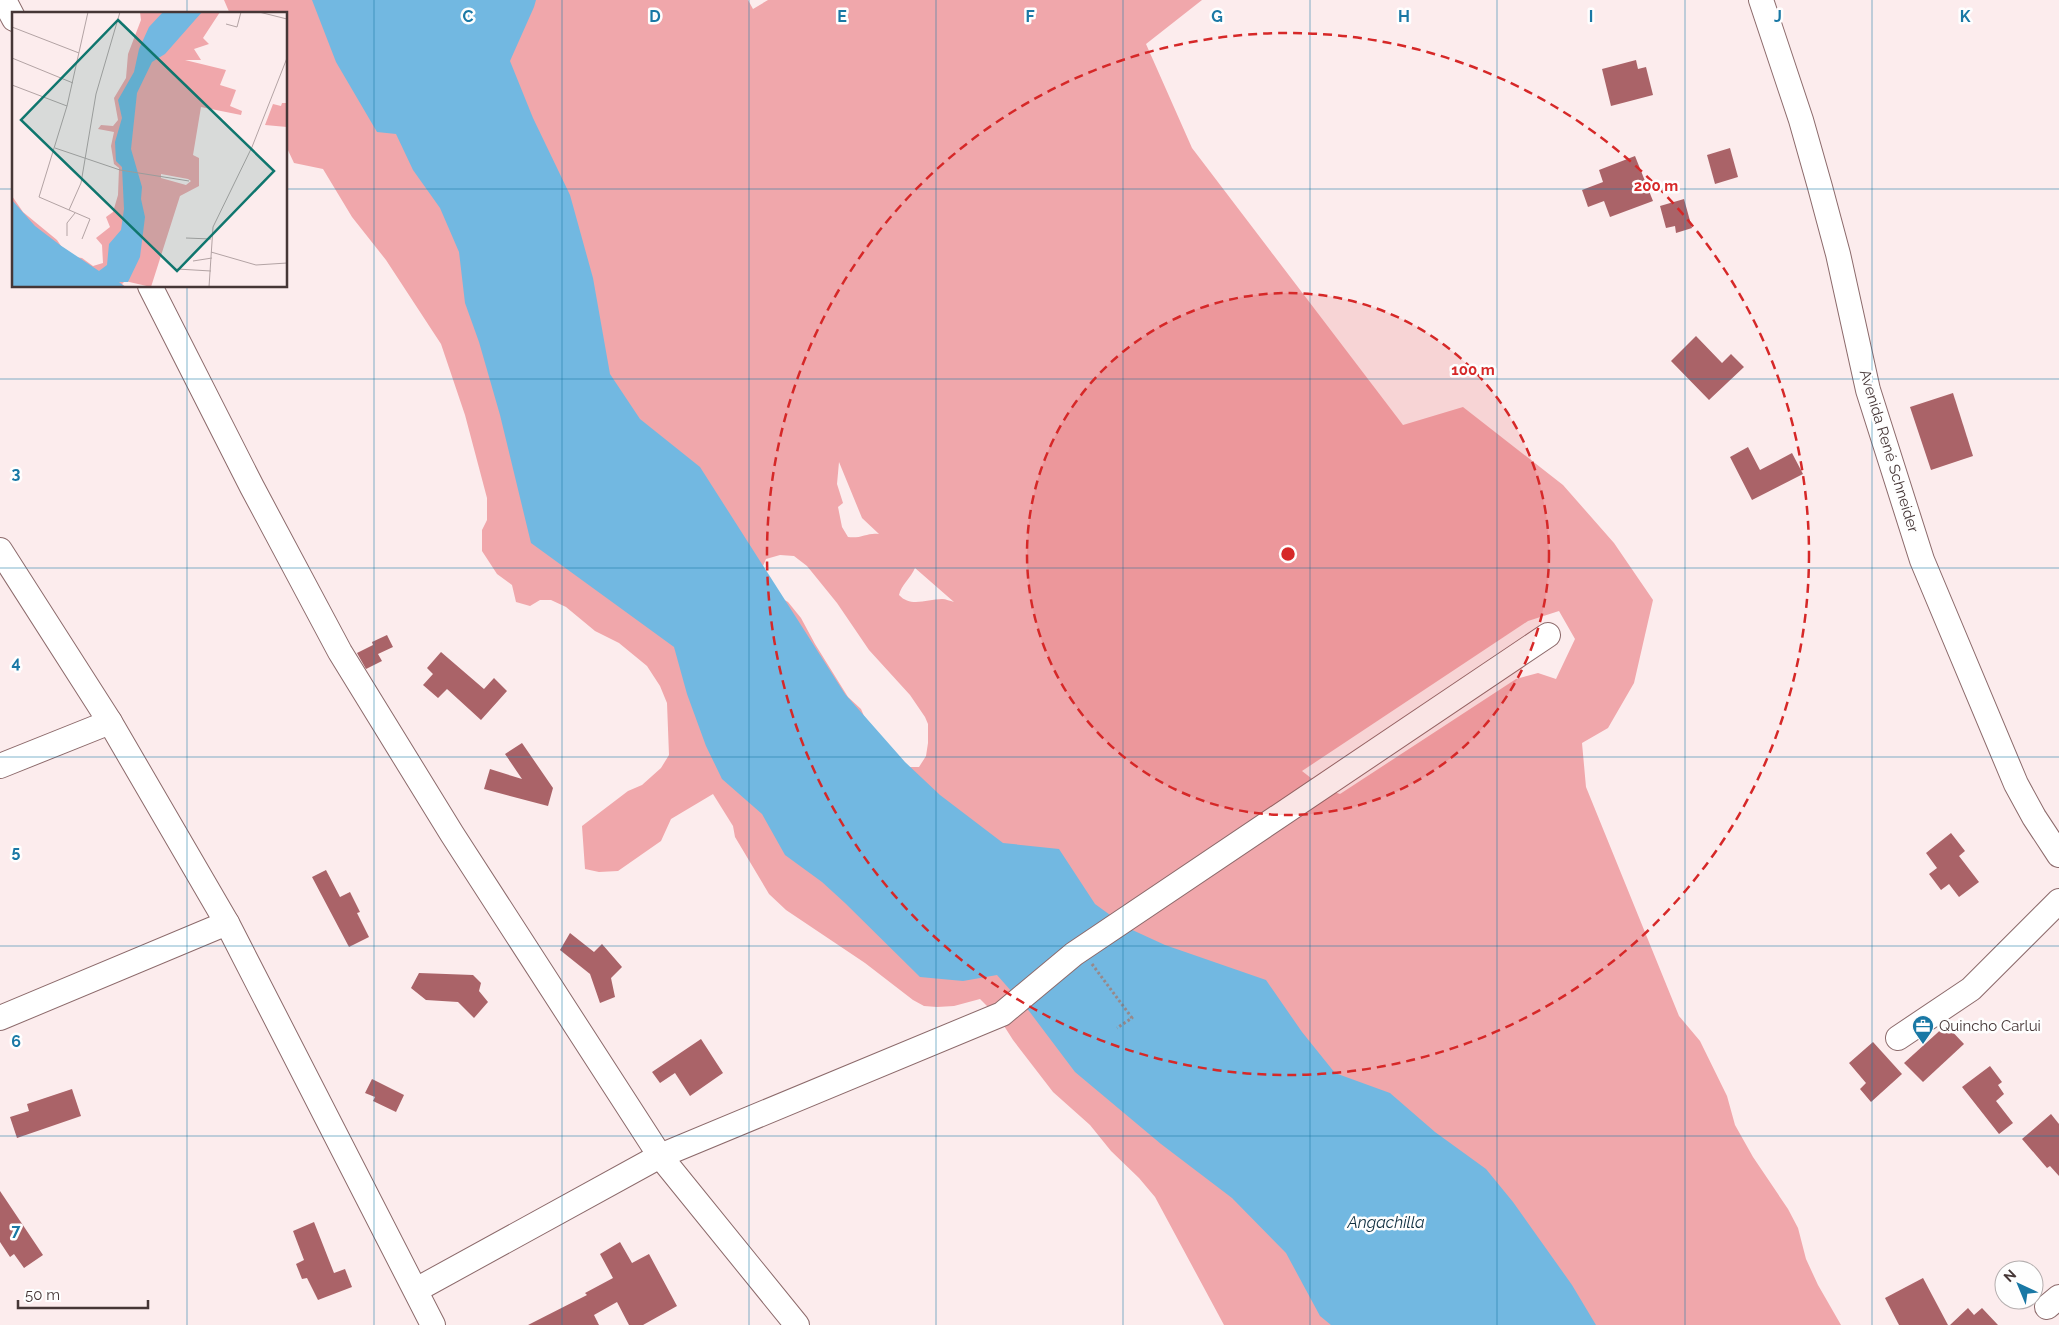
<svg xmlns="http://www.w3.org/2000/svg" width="2059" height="1325" viewBox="0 0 2059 1325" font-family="Raleway,sans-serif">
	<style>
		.green { fill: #f0a7ab; fill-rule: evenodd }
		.water { fill: #72b8e1 }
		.building { fill: #aa6368 }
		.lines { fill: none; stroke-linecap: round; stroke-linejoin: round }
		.minor-casing { stroke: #8c6a6b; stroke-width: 26 }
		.path { stroke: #988889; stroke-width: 3; stroke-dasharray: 2.5 2.5; stroke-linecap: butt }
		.minor { stroke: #fff; stroke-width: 24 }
		.grid { fill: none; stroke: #1978a5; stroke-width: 1; stroke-opacity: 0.55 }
		.ring { fill: none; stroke: #d62828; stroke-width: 2.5; stroke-dasharray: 9 6 }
		.labels { text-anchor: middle; stroke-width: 5; stroke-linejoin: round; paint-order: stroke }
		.street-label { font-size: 15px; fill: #453636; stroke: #fefefe }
		.poi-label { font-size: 15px; fill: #453636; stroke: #fefefe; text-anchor: start }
		.water-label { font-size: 16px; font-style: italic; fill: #0f2f40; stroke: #fefefe }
		.inset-road { fill: none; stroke: #b3a3a4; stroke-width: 1 }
		.view { fill: #0f766e; fill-opacity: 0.15; stroke: #0f766e; stroke-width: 2.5 }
		.inset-edge { fill: none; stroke: #453636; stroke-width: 2.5 }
		.grid-label { font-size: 16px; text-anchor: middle; font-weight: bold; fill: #1978a5; stroke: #fefefe; stroke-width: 5; stroke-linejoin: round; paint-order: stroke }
		.centre { fill: #d62828; stroke: #fefefe; stroke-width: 2.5 }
		.ring-label { font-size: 15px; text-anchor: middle; font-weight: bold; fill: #d62828; stroke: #fefefe; stroke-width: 5; stroke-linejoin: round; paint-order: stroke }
	</style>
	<rect width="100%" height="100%" fill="#fceced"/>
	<path class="green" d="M224,0h524l5,9 15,-9h434l-56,44 46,104 211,277 60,-18 100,78 51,58 39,57 -19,83 -26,45 -26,15 4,44 93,229 21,25 27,55 8,29 18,32 35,52 10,19 8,31 12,26 23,40h-617l-69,-128 -16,-19 -28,-27 -21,-26 -37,-33 -40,-52 -14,-22 -19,-19 -26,7 -17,1 -13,-1 -11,-6 -48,-37 -79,-53 -17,-16 -34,-57 -2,-11 -20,-32 -42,25 -10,22 -43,30 -19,1 -14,-3 -3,-43 46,-35 14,-6 19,-17 8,-13 -2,-52 -7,-17 -13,-20 -28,-23 -24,-12 -29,-24 -15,-7h-11l-10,6 -14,-4 -4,-17 -15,-11 -15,-23v-21l5,-10v-22l-22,-83 -24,-71 -55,-84 -34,-43 -29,-48 -29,-6 -8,-17v-132h-56zM839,462l23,56 17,16c-11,-2 -18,5 -31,3l-6,-10 -4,-20 5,-4 -6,-19zM780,555l14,1 13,10 30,37 32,47 41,45 15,22 3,7v19l-2,13 -7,11h-14l-41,-51 -3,-7 -13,-12 -33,-53 -14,-26 -13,-16 -19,-11 -6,-25 3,-7zM915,568l39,34c-4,-1 -8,-3 -12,-3 -15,0 -31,9 -43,-4 2,-10 12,-17 16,-27zM1559,611l16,28 -19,40 -18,-6 -22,6 -176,115 -15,-5 -23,-18 226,-150z"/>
	<path class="water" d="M312,0h224l-2,7 -24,54 23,57 37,77 23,83 17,96 30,45 60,48 145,227 60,68 35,33 63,48 56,6 36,55 33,24 37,17 101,35 36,52 33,41 55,20 45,39 51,37 27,33 59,83 24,40h-265l-11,-9 -34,-63 -54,-55 -71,-54 -86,-72 -46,-61 -32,-36 -34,6 -43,-4 -75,-74 -23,-21 -37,-27 -23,-41 -40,-35 -16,-33 -19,-52 -13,-47 -143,-104 -31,-128 -21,-73 -14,-39 -6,-51 -19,-44 -27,-38 -17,-36 -19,-2 -41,-70z"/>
	<g class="building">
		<path d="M1636,60l2,9 8,-2 7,28 -42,11 -9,-37z"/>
		<path d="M1730,148l8,29 -23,7 -8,-29z"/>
		<path d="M1635,156l18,45 -43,16 -6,-16 -16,6 -6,-17 21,-8 -4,-12z"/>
		<path d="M1684,199l8,29 -16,5 -1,-7 -9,2 -6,-22z"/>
		<path d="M1696,336l26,27 9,-9 13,13 -35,33 -38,-39z"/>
		<path d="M1953,393l20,63 -42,14 -21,-63z"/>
		<path d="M1748,447l12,23 32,-17 11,21 -51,26 -22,-43z"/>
		<path d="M387,635l6,12 -15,7 4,7 -16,8 -9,-16 16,-8 -1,-3z"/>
		<path d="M441,652l43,37 10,-11 13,13 -26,29 -34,-31 -9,9 -15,-13 10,-11 -6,-6z"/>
		<path d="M522,743l31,45 -5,18 -64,-17 6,-20 32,10 -17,-25z"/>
		<path d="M1951,833l14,18 -6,5 20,26 -20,15 -10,-13 -8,6 -12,-16 8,-6 -11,-15z"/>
		<path d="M326,870l14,27 10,-5 10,20 -3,1 12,24 -20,10 -37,-70z"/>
		<path d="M570,933l24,19 8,-8 20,23 -11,11 4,19 -15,6 -10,-29 -30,-24z"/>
		<path d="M419,973l54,2 8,8 -2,8 9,11 -14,16 -16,-16 -32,-2 -15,-12z"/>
		<path d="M1946,1025l18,19 -41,38 -19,-19z"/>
		<path d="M701,1039l22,34 -33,23 -15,-23 -15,10 -8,-11z"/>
		<path d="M1873,1042l29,32 -31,28 -11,-13 6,-6 -17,-20z"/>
		<path d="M1990,1066l12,16 -4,3 6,9 -8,7 17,22 -14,11 -37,-47z"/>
		<path d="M372,1079l32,16 -8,17 -23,-11 2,-4 -10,-4z"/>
		<path d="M72,1089l9,27 -64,22 -7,-21 19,-6 -2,-7z"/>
		<path d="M2051,1114l8,10v52l-9,-10 -3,2 -25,-29z"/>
		<path d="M0,1191l43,64 -19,13 -10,-14 -4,3 -10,-15z"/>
		<path d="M314,1222l20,51 11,-4 7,18 -34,13 -11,-22 -5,1 -6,-15 8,-4 -11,-29z"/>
		<path d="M620,1242l12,21 17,-9 28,52 -34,19h-14l-12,-23 -23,13 5,10h-71l59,-30 -2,-2 28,-15 -13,-24z"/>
		<path d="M1923,1278l25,47h-49l-14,-27z"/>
		<path d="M1968,1308l6,7 8,-7 16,17h-48z"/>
	</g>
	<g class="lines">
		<g class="minor-casing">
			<g id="minor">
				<path d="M4,0l10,19"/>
				<path d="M1761,0l40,120 19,67 18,67 30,136 54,170 94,224 18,33 25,38"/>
				<path d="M150,286l102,201 88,165 112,182 208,322 137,169"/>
				<path d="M0,550l110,172 117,201 206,402"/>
				<path d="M0,766l110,-44"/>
				<path d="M0,1018l227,-95"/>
				<path d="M1898,1038l73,-49 88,-88"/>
				<path d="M416,1290l244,-134 342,-142 72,-60 474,-319"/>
				<path d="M2047,1307l12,-10"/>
			</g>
		</g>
		<path class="path" d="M1092,964l40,54 -15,10"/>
		<use href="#minor" class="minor"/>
	</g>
	<path class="grid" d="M187,0v14M374,0v1325M562,0v1325M749,0v1325M936,0v1325M1123,0v1325M1310,0v1325M1497,0v1325M1685,0v1325M1872,0v1325M0,189h14M286,189h1773M187,286v1039M0,379h2059M0,568h2059M0,757h2059M0,946h2059M0,1136h2059"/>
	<circle cx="1288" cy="554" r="261" fill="#d62828" fill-opacity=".12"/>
	<g class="ring">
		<circle cx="1288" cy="554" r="261"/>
		<circle cx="1288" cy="554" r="521"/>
	</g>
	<defs>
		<g id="office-pin" transform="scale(1.125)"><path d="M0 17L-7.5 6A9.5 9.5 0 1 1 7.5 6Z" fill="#1978a5" stroke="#fefefe"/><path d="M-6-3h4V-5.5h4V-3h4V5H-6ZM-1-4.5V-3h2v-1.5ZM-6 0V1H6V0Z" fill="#fff"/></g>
	</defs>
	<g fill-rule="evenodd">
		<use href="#office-pin" x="1923" y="1026"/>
	</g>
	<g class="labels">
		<g class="street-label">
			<text transform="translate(1889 451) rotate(73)" y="5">Avenida René Schneider</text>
		</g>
		<g class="poi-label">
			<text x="1939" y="1031">Quincho Carlui</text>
		</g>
		<g class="water-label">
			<text x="1386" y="1228">Angachilla</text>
		</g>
	</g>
	<g transform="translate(12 12)">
		<rect width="275" height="275" fill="#fceced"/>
		<path d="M128,0h80l-17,26 6,6 -15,5 7,11h-16l41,10 -6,15 16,5 -6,16 12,5 -1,4 -40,-8 -8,48 6,3v28l-19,10 -29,91 -26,-6 -3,3 4,3h-114v-91l11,16 34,28 11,16 14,2 11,8 10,-3 -1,-18 -6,-7 14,-11 -4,-10 7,-5 5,-17 1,-27 -5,-4 -3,-18 3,-14 -16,-3 3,-4 12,1 5,-6 -4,-22 12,-20 2,-24 13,-34zM149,162l27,5 3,2 -5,4 -25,-7zM270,91h5v24l-22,-2 8,-21 8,2z" fill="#f0a7ab" fill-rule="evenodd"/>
		<path d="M151,0h39l-37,42 -13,8 -15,31 -6,56 11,38 -1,12 4,18 -5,40 -12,25h-9l6,5h-113v-87l23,26 25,19 39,26 8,-6 2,-21 12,-14 3,-21 -2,-42 -6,-6 -1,-19 7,-24 -4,-18 16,-28 5,-23 10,-22z" fill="#72b8e1"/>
		<path class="inset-road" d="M247,0l28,7M214,12l11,3 4,-15M0,15l67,26M0,46l61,25M0,73l55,21M43,136l65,22 69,11M57,198l12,-27 15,-89 24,-82M55,224v-13l8,-10M174,226l25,1M70,227l8,-20 -51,-22 28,-91 21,-94M199,240l45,13 31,-2M181,249l19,-3M165,257l34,2M197,275l4,-60 39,-80 35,-89"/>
		<path class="view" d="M106,8l156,151 -97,100 -156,-151z"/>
		<rect width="275" height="275" class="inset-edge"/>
	</g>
	<g class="grid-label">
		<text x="468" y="22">C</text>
		<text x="655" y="22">D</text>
		<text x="842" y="22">E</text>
		<text x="1030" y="22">F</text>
		<text x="1217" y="22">G</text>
		<text x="1404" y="22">H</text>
		<text x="1591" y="22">I</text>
		<text x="1778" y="22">J</text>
		<text x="1965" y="22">K</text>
		<text x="16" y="479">3</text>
		<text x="16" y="668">4</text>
		<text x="16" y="857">5</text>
		<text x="16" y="1047">6</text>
		<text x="16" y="1236">7</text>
	</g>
	<circle cx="1288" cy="554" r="8" class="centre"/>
	<g class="ring-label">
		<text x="1656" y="191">200 m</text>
		<text x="1473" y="375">100 m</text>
	</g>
	<g transform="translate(2019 1285) rotate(316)"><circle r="24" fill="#fefefe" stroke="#b4aeae"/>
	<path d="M0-4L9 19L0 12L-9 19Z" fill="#1978a5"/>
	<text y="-8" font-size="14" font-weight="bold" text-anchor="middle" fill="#453636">N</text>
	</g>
	<path d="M18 1300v8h130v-8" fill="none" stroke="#453636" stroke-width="2.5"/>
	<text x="25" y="1300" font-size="15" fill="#453636" stroke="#fefefe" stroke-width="4" paint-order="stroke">50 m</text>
</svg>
